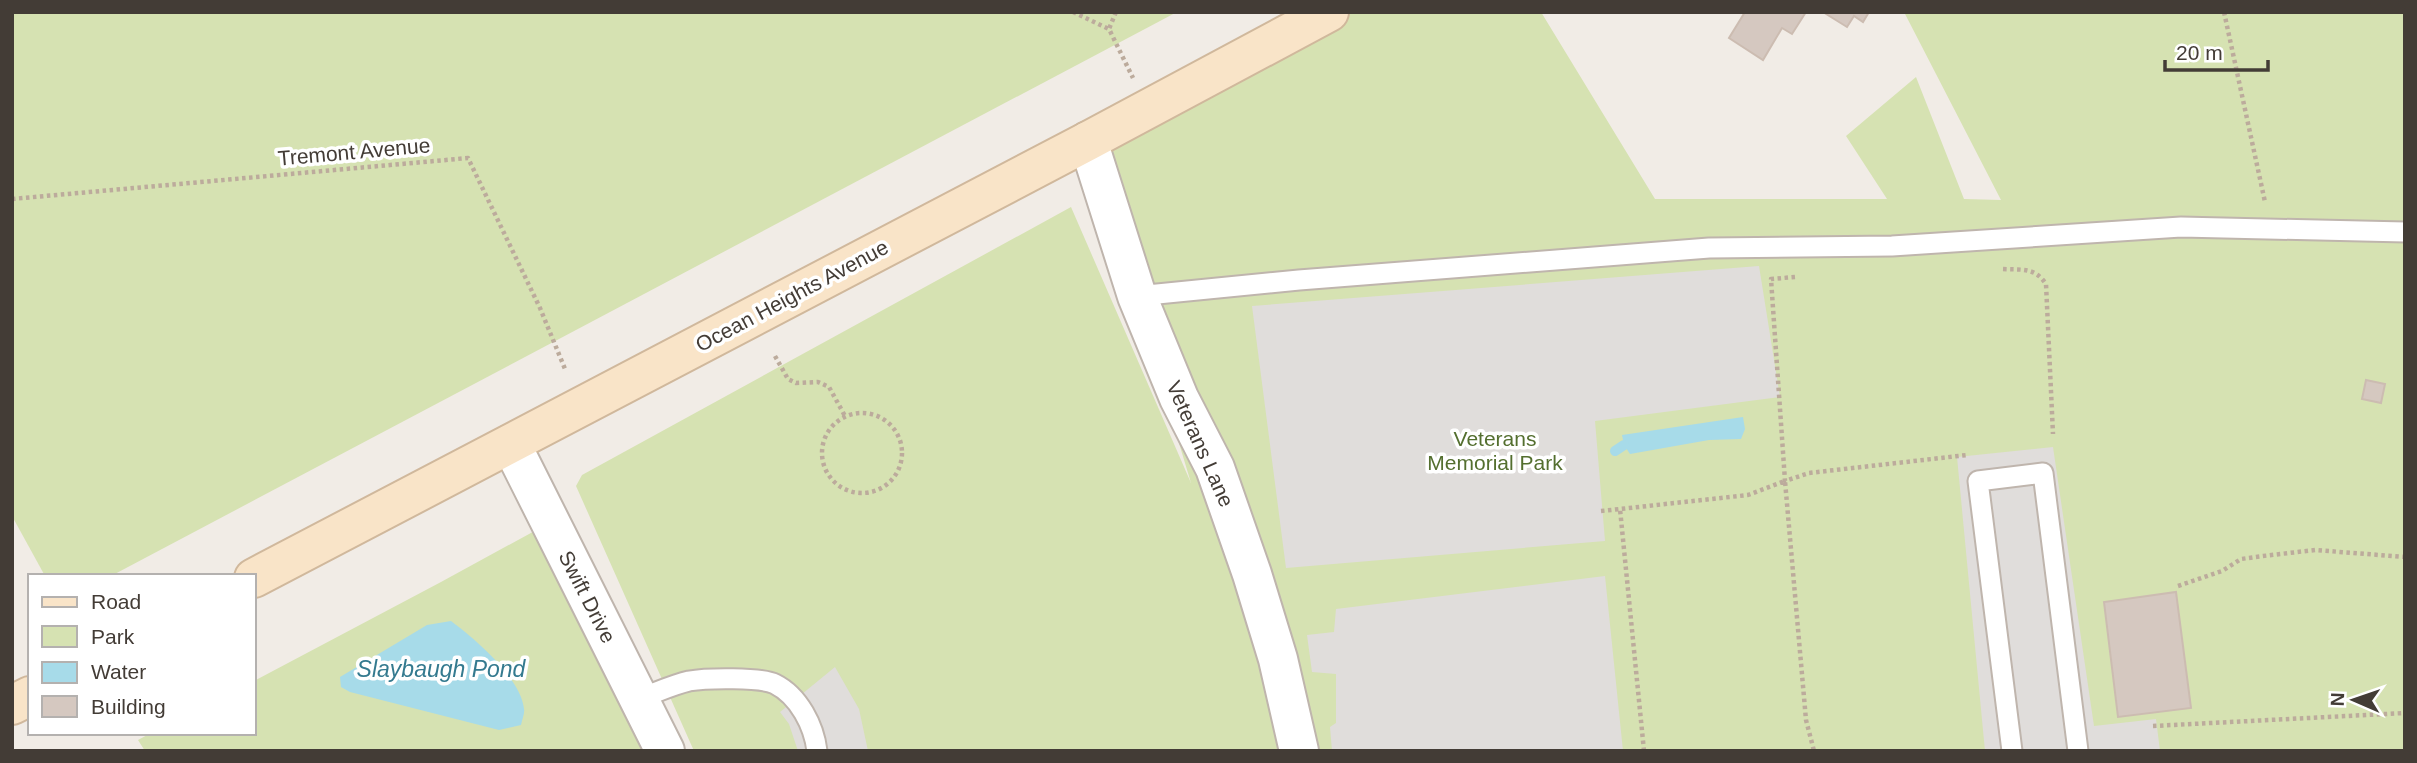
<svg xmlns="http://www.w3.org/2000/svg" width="2417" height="763" viewBox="0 0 2417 763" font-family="Arial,sans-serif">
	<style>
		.green { fill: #d6e2b2 }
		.parking { fill: #e0dddb }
		.water { fill: #a7dbe9 }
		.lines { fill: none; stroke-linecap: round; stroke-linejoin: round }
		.stream { stroke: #a7dbe9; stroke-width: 10 }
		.building { fill: #d5c8c0; stroke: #ccbcb1; stroke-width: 2 }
		.service-casing { stroke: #bfb5ad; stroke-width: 23 }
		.minor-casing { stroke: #bfb5ad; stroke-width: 42 }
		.secondary-casing { stroke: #d0b89c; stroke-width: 42 }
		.path { stroke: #bcab9c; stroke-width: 4.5; stroke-dasharray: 3.5 3.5; stroke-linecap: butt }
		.service { stroke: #fff; stroke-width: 19 }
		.minor { stroke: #fff; stroke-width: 38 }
		.secondary { stroke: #f9e4c8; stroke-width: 38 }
		.labels { text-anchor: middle; stroke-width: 7; stroke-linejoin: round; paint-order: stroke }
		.street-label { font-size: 21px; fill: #433c36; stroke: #fff }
		.park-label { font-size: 21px; fill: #546f2f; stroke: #fff }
		.water-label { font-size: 23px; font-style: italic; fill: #347a8f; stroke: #fff }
	</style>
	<rect width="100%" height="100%" fill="#f1ece6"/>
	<g class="green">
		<path d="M12,12h1165l-1066,564h-66l-33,-60z"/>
		<path d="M1330,12h211l114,187h232l-41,-63 70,-59 48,122 37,1 -97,-188h501v739h-1711l-118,-265 6,-11 489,-268 120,276 -103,-342z"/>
		<path d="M551,522l116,229h-522l-7,-11 13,-7h103v-52l187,-99z"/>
	</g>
	<g class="parking">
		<path d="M1759,266l21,131 -185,24 10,120 -319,27 -34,-262z"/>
		<path d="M2053,447l41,279 62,-7 4,32h-175l-28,-294z"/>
		<path d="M1605,576l18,175h-291l-2,-24 6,-4v-49l-24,-2 -5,-37 27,-3 2,-23z"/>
		<path d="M835,667l24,42 9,42h-70l-9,-27 -9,-12z"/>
	</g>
	<g class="water">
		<path d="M1743,417l2,12 -4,10 -32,1 -79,14 -6,-9 -2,-10z"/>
		<path d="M451,621c24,18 70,57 73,88 1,4 -2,11 -3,16l-22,5 -149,-38 -9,-5 -1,-10 87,-52z"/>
	</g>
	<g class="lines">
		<path class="stream" d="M1615,451l9,-6"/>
	</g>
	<g class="building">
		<path d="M1745,12h61l-14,22 -10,-6 -19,32 -34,-22z"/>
		<path d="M1823,12h46l-6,10 -9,-6 -7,11z"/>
		<path d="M2366,380l19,4 -4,19 -19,-4z"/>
		<path d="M2176,592l15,116 -73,9 -14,-115z"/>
	</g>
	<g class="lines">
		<g class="service-casing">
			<g id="service">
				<path d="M1137,296l162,-16 410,-32 183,-2 289,-19 224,5"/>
				<path d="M638,699c17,-6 34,-14 51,-18 17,-3 72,-4 86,3 24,12 39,42 42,67"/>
				<path d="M2012,751l-34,-270 65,-8 35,278"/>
			</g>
		</g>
		<g class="minor-casing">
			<g id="minor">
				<path d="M1088,141l49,155 42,102 36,70 37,106 26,85 21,92"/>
				<path d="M511,444l154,307"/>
			</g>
		</g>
		<g class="secondary-casing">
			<g id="secondary">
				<path d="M254,578l834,-437 241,-129"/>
				<path d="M12,705l18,-9"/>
			</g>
		</g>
		<g class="path">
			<path d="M1073,12l36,17"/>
			<path d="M1116,12l-7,17 24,49"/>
			<path d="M2224,12l41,190"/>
			<path d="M12,199l456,-41 72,150 25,61"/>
			<path d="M2003,269c18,1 32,-2 43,15l7,150"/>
			<path d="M1795,277l-24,2 14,202 24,-8 158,-18"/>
			<path d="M775,356l13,23 8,4 22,-1 11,5 16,29"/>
			<circle cx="862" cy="453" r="40"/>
			<path d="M1601,511l19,-2"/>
			<path d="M2178,586l44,-15 19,-12 22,-3 52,-6 90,7"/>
			<path d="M2153,726l252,-13"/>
			<path d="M1644,751l-24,-242 128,-14 37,-14 21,239 8,31"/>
		</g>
		<use href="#service" class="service"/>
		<use href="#minor" class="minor"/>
		<use href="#secondary" class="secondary"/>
	</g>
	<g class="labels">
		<g class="street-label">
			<text transform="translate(354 152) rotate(-5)" y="7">Tremont Avenue</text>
			<text transform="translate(792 296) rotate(-28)" y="7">Ocean Heights Avenue</text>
			<text transform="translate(1200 444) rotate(66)" y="7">Veterans Lane</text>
			<text transform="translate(587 597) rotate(63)" y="7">Swift Drive</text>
		</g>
		<g class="park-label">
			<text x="1495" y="446">Veterans<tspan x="1495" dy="24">Memorial Park</tspan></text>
		</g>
		<g class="water-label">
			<text x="441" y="677">Slaybaugh Pond</text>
		</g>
	</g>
	<rect width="2417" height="763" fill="none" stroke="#433c36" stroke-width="28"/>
	<rect x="28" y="574" width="228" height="161" fill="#ffffff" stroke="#b4b1af" stroke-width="2"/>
	<rect x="42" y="597" width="35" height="10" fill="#f9e4c8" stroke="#b4b1af" stroke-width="2"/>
	<text x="91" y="609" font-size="21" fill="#433c36">Road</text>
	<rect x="42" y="626" width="35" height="21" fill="#d6e2b2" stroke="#b4b1af" stroke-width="2"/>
	<text x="91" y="644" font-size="21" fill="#433c36">Park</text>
	<rect x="42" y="662" width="35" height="21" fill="#a7dbe9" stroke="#b4b1af" stroke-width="2"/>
	<text x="91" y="679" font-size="21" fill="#433c36">Water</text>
	<rect x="42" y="696" width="35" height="21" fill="#d5c8c0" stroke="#b4b1af" stroke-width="2"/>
	<text x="91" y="714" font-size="21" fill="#433c36">Building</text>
	<g transform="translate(2354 700) rotate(272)" stroke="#ffffff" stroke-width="5" paint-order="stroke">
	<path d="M0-5L12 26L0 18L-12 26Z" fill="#433c36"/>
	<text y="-10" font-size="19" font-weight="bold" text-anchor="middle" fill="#433c36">N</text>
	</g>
	<path d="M2165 60v10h103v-10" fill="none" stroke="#433c36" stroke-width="3.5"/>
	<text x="2176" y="60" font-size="21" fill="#433c36" stroke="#ffffff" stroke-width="5" paint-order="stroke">20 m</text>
</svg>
